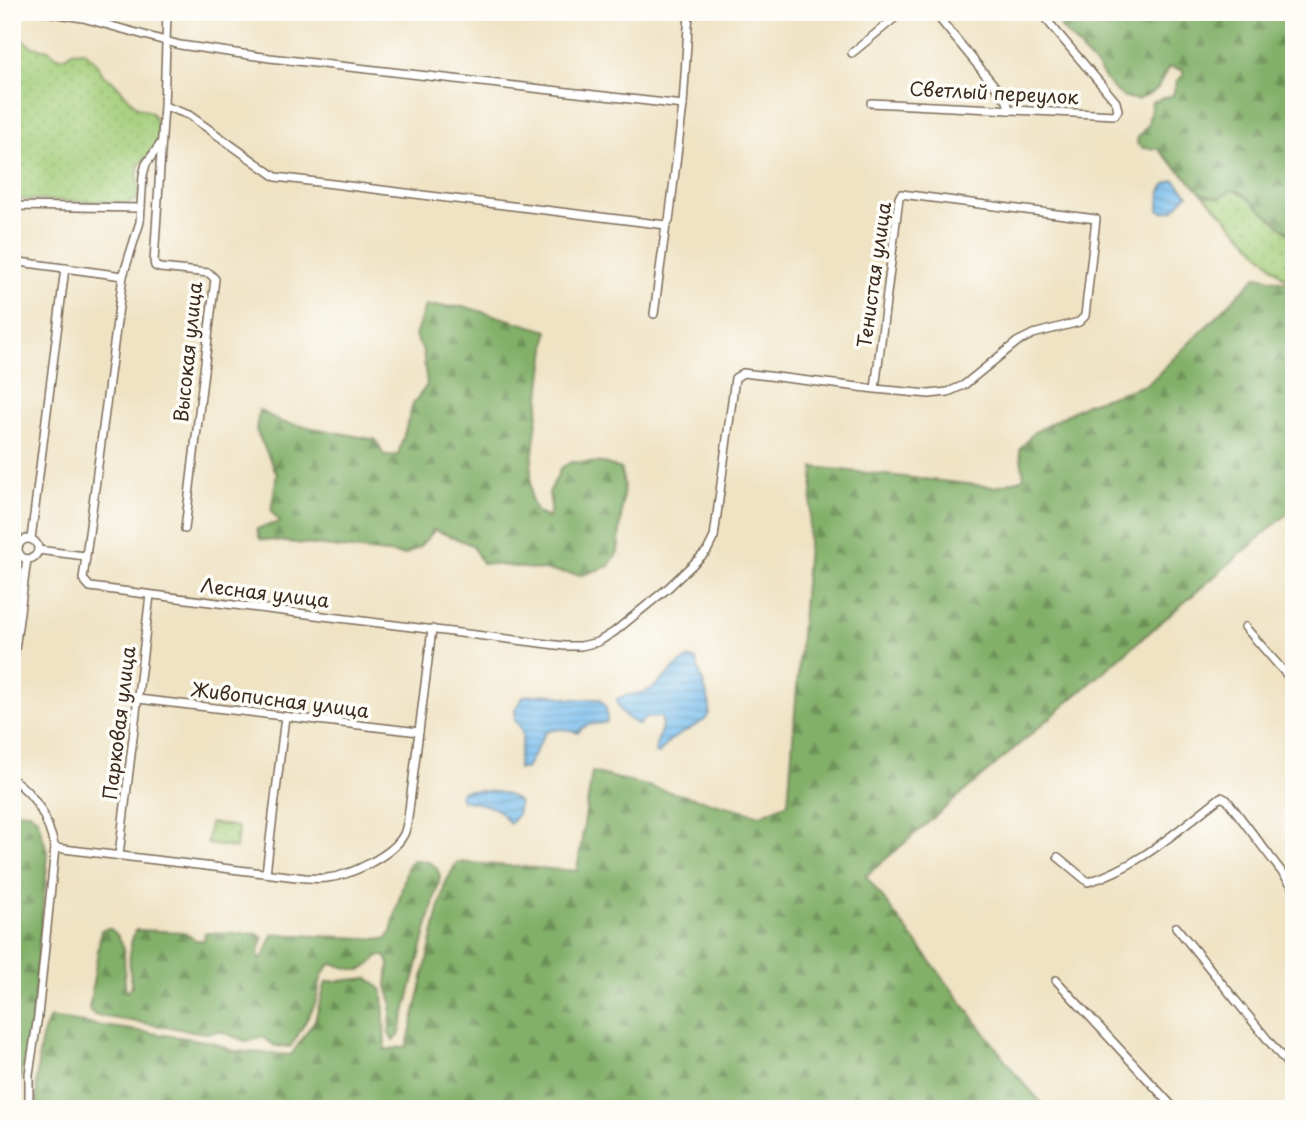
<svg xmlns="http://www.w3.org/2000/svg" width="1306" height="1121" viewBox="0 0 1306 1121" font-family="'Playpen Sans',sans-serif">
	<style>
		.green { fill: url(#green-dots); stroke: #6f7c4c; stroke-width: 2 }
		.forest { fill: url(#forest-firs); stroke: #5e6d44; stroke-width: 2 }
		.water { fill: url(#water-rules); stroke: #587386; stroke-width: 2 }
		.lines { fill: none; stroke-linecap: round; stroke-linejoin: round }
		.street-casing { stroke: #7a6b58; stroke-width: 10 }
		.street { stroke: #fff; stroke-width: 7 }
		.labels { text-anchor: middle; stroke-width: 7; stroke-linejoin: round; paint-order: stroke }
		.street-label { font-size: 19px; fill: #3b2a1e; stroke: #fdfcf7 }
	</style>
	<defs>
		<pattern id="green-dots" width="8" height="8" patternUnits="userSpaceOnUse" patternTransform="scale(1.75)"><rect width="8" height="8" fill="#a3cd79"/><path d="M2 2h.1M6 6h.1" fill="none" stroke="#8db068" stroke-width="1.8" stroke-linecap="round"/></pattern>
		<pattern id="forest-firs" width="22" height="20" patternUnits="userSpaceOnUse" patternTransform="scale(1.75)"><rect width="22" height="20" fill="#82b069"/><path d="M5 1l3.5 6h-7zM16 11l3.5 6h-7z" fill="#6c8f56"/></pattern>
		<pattern id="water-rules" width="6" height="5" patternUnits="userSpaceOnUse" patternTransform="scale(1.75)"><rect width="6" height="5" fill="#75bced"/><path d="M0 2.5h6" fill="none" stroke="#6199bf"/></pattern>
	</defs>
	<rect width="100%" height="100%" fill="#fdfcf7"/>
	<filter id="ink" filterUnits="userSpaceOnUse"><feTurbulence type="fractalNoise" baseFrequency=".0143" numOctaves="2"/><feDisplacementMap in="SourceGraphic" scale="14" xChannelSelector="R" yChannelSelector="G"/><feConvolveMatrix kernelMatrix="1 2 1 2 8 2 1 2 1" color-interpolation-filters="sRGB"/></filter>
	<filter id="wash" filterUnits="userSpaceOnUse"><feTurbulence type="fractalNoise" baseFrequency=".00686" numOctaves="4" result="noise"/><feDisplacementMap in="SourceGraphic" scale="28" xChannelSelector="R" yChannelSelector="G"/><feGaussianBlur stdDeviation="1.57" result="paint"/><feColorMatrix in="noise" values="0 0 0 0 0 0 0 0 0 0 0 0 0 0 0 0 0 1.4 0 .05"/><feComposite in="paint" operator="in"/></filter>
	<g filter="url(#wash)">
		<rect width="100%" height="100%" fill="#efe3c4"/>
		<g class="green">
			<path d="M12,36l8,1 12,10 16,3 9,7h8l7,-5 12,-1 12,11 7,13 11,7 23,25 15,6c7,12 9,27 1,39 -3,5 -9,7 -13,12 -5,8 -2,21 0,29l-4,7 -7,3 -117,-4z"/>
			<path d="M1232,190c12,2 59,41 62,53 2,10 0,23 0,34l-10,1 -81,-84 16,4z"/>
			<path d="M210,823l28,4 -2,21 -29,-4z"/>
		</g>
		<g class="forest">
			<path d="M1058,12h236v229l-7,-10 -48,-40 -7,-1 -13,8 -16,-4 -45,-45 -15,-1 -6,-4 1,-7 10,-12 4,-23 21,-7 4,-14 6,-5v-6l-14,-3 -12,22 -19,11 -14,-3 -13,-10 -13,-19 -37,-40z"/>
			<path d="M1257,276l37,8v224l-428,368 150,198 31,35h-1010c-1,-27 0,-68 13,-91l162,24 20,9 59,4 24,-35 11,-38 42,-4 15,13 2,59 22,-4 38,-162 12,-22 120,9 15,-99 169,43 27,-12 26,-336 181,20 29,-9 -4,-28 13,-17 53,-29 62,-20z"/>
			<path d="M425,306l41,1 82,24 -17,138v29l5,14 12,6 3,-11 -2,-14 12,-25 10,-6 33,1 17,6 3,16 -6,67 -9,14 -26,9 -101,-12 -10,-18 -37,-15 -17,18 -13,7 -145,-16 -3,-10 23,-7 -9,-11 6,-37 -21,-44 3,-20 22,12 95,18 8,16 14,-1 15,-51 14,-19 -4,-34 -8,-15z"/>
			<path d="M12,811l17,1 8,6 11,36 -16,165 -13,67 -7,1z"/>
			<path d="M413,860c13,0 24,2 27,17l-41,159 -6,4 -4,-6 3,-31 -5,-17 2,-23 -4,-7h-7c-19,24 -23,11 -47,8 -14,11 -10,25 -16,40 -3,6 -21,39 -25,43l-15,-1 -12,-9 -15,5 -29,-11 -14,2 -111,-18 -5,-5 12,-80 8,-2c23,14 12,40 17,63l6,-4c-3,-18 -5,-41 4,-57l47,2 13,8h8l1,-7 52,1 6,4 -5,15 2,7c7,-6 9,-17 13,-26l114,5 4,-7 17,-68z"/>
		</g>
		<g class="water">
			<path d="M1175,180l13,14 -15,16 -11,2 -3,-2c0,-14 1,-27 16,-30z"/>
			<path d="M691,658l5,2 14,45 -1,9 -4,6 -36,21 -10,13 -4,-1c0,-13 10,-24 6,-36l-16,1 -6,7c-11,-6 -22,-13 -22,-26 9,-6 18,-4 27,-7 19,-6 28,-28 47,-34z"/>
			<path d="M549,694l22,5h29l6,8 1,15c-11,4 -22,-1 -29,11 -8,-4 -23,-6 -33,0l-19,36h-8c-2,-18 13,-34 -3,-48v-12l9,-13z"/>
			<path d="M467,790c16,2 41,-1 52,13l-2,12 -7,9c-15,-22 -25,-18 -48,-24l-2,-4 1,-4z"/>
		</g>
	</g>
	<g filter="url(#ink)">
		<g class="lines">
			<g class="street-casing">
				<g id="street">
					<path d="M46,12l37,6 97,27 90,13 413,47"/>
					<path d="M167,12l-3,94 -10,155 1,5 5,2 49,5 6,6 -30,250"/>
					<path d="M934,12l73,89 2,9"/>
					<path d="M852,53l50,-41"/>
					<path d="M871,103l244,12 3,-5 -2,-8 -76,-90"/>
					<path d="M164,106l25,9 87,62 390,48"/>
					<path d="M161,143l-15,21 -3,11 -3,47 -17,54 -40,303 7,8 474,59h17l17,-4 16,-10 54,-44 39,-37 7,-14 21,-159 8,-5 132,16 54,5 19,-2 16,-7 53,-43 16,-8 46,-12 6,-6 11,-97 -195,-25 -2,4 -24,191"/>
					<path d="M12,206l129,2"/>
					<path d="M12,261l111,15"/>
					<path d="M654,314l12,-89 3,-4 14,-116 6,-93"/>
					<path d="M31,539l34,-271"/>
					<circle cx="28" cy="549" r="10"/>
					<path d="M38,550l47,6"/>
					<path d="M1245,627l49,56"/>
					<path d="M12,672l15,-113"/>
					<path d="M138,699l281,33"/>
					<path d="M12,779c26,17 35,40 43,69l-17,168 -9,58v35"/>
					<path d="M55,848l250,30c7,0 15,1 22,0 22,-2 67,-23 77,-44 2,-4 3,-11 4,-16l24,-189"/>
					<path d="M119,855l31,-260"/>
					<path d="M1058,857l30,25c51,-15 91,-53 133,-85l6,3 67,88"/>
					<path d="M266,873l19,-156"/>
					<path d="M1176,927l118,145"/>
					<path d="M1056,980l119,129"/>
				</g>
			</g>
			<use href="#street" class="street"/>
		</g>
	</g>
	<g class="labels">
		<g class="street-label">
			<text transform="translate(994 93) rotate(3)" y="7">Светлый переулок</text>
			<text transform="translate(874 275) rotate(-82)" y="7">Тенистая улица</text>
			<text transform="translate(188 352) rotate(-84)" y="7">Высокая улица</text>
			<text transform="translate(265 593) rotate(7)" y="7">Лесная улица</text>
			<text transform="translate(280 700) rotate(7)" y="7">Живописная улица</text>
			<text transform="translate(119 723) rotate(-83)" y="7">Парковая улица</text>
		</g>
	</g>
	<rect width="1306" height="1121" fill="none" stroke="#fdfcf7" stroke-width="42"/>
</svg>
